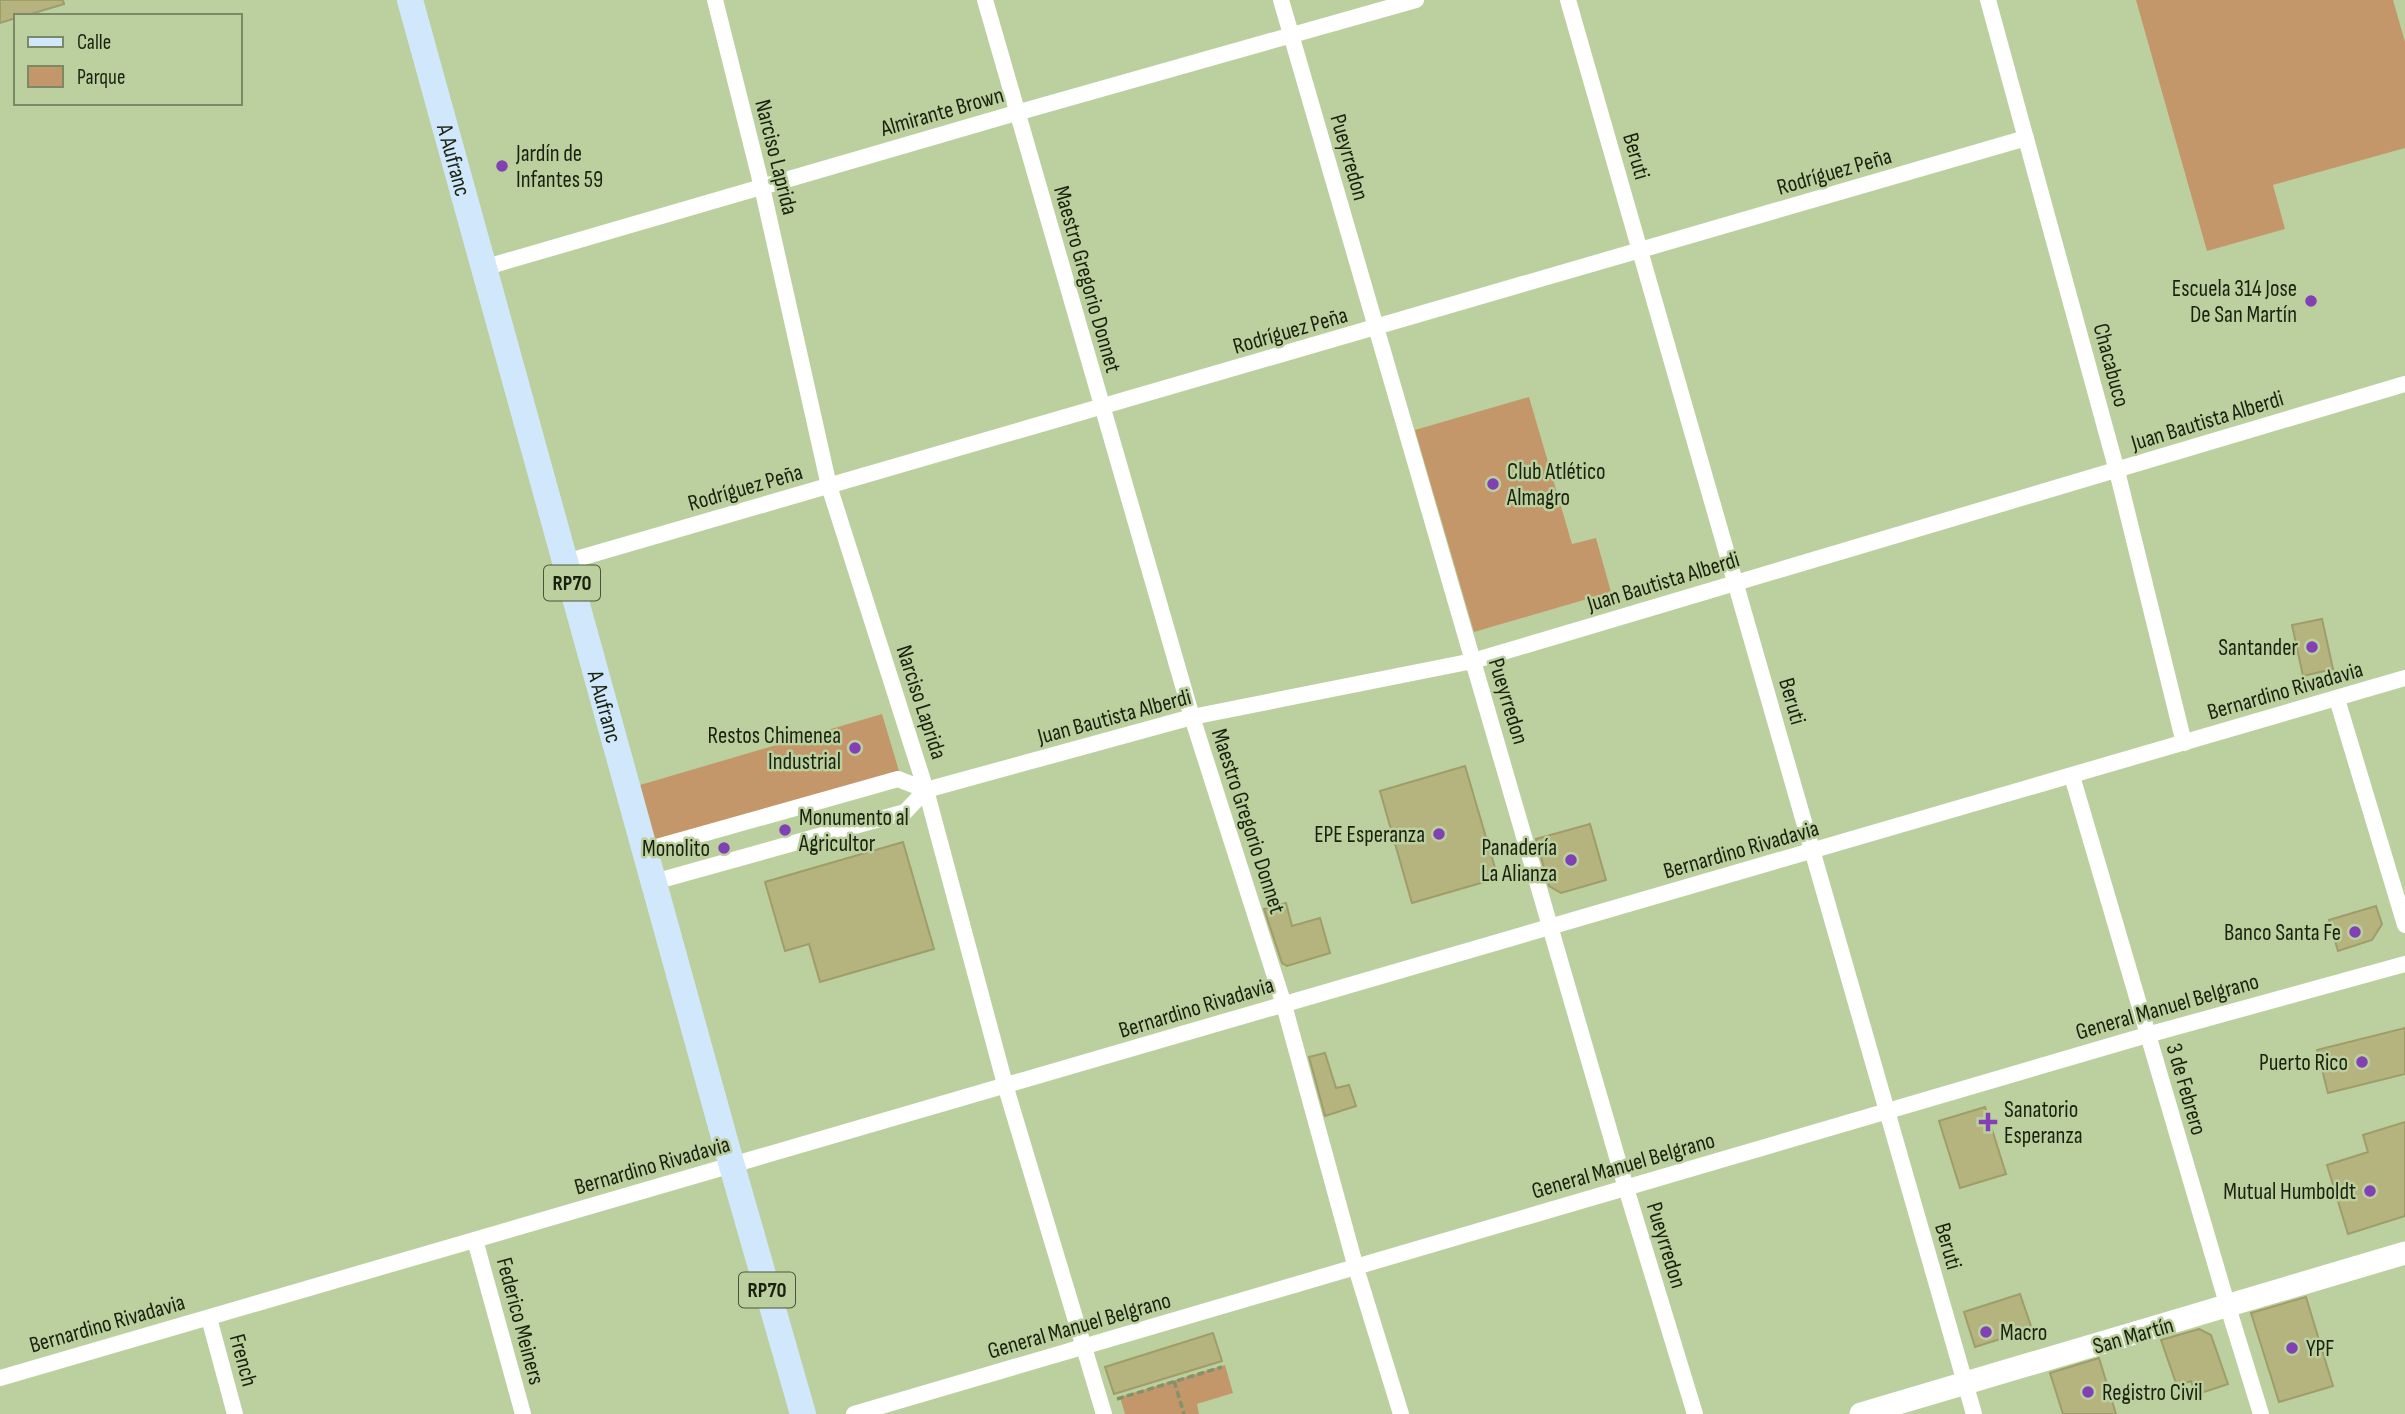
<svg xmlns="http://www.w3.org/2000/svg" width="2405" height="1414" viewBox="0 0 2405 1414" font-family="'Sofia Sans Condensed',sans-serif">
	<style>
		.green { fill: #c39769 }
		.building { fill: #b5b47f; stroke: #9f9d69; stroke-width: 2 }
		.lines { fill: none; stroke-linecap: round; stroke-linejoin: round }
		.path { stroke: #82936c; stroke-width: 3.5; stroke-dasharray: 7 3.5; stroke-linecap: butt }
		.street { stroke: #fff; stroke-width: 16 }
		.secondary { stroke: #fff; stroke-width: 23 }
		.primary { stroke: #d1e7fb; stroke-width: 26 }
		.poi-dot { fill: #8140b4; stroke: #bbd09e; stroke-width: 2.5 }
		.labels { text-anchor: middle; stroke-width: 5; stroke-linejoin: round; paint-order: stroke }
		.shield { fill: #bbd09e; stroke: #4a563a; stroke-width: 2 }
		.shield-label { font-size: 21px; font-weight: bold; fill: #1a220f }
		.street-label { font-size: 23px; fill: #1a220f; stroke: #bbd09e }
		.poi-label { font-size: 23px; fill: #1a220f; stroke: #bbd09e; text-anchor: end }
	</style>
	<rect width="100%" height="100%" fill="#bbd09e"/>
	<g class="green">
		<path d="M2136,0h257l12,42v106l-132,37 12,44 -78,22z"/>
		<path d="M1529,397l43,147 24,-6 15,54 -137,40 -59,-202z"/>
		<path d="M882,714l17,57 -244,70 -15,-56z"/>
		<path d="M1225,1365l8,28 -36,11 2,10h-74l-5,-17z"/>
	</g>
	<g class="building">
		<path d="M0,0h63l1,4 -40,12h-8v2l-16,5z"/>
		<path d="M2322,619l11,50 -30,7 -11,-51z"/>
		<path d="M1465,766l33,112 -86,25 -32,-112z"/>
		<path d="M1590,824l16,56 -45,13 -12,-7 -13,-47z"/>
		<path d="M903,842l31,107 -114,33 -11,-38 -24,7 -20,-69z"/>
		<path d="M1286,903l6,23 28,-8 10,35 -43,13 -5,-3 -18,-54z"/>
		<path d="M2376,906l6,18 -10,16 -34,11 -9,-31z"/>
		<path d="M2405,1028v46l-77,19 -11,-43z"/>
		<path d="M1325,1053l11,35 13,-3 7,21 -31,10 -16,-59z"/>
		<path d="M1985,1107l21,67 -46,14 -21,-67z"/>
		<path d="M2405,1122v94l-57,18 -21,-69 41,-13 -5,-17z"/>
		<path d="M2020,1294l12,35 -57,18 -11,-35z"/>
		<path d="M2306,1297l27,89 -54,16 -28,-89z"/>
		<path d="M2199,1329l12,6 17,49 -33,11 -4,-14 -14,5 -16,-46z"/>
		<path d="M1213,1333l9,28 -108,33 -9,-27z"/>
		<path d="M2099,1358l17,56h-53l-13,-41z"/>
	</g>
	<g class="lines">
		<g class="path">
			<path d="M1174,1381l10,33"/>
			<path d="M1117,1399l105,-32"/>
		</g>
		<g class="street">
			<path d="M715,0l47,187 67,299 97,304 80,298 98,326"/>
			<path d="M985,0l207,717 92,288 72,263 45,146"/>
			<path d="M1281,0l345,1188 69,226"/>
			<path d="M1568,0l406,1414"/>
			<path d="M1988,0l129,471 67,272"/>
			<path d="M483,268l533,-155 400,-113"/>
			<path d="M566,562l1460,-424"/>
			<path d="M2337,699l68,226"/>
			<path d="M2072,776l156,531 33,107"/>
			<path d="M646,850l252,-71 28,11"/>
			<path d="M654,882l251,-70 21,-22 266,-73 281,-56 932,-277"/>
			<path d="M475,1240l48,174"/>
			<path d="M209,1318l26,96"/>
			<path d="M0,1378c802,-232 1604,-464 2405,-700"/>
			<path d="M854,1414l1293,-379 258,-71"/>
		</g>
		<path class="secondary" d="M1861,1414l544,-161"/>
		<path class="primary" id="s1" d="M410,0l322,1166 71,248"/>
	</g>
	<g class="poi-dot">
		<circle cx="502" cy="166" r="7"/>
		<circle cx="2311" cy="301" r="7"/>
		<circle cx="1493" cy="484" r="7"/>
		<circle cx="2312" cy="647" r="7"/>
		<circle cx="855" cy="748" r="7"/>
		<circle cx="785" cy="830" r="7"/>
		<circle cx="1439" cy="834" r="7"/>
		<circle cx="724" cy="848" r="7"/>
		<circle cx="1571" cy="860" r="7"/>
		<circle cx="2355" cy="932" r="7"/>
		<circle cx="2362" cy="1062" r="7"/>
		<path d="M1984.5 1111.5h7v7h7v7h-7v7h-7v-7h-7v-7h7z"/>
		<circle cx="2370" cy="1191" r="7"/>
		<circle cx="1986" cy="1332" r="7"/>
		<circle cx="2292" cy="1348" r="7"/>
		<circle cx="2088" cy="1392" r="7"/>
	</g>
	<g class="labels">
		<g class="shield">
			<rect x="544" y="565.5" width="56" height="35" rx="5"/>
			<rect x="739" y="1272.5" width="56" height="35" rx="5"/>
		</g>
		<g class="shield-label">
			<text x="572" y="590">RP70</text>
			<text x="767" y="1297">RP70</text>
		</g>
		<g class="street-label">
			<text transform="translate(942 111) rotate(-16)" y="8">Almirante Brown</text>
			<text transform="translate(1637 156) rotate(74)" y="8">Beruti</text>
			<text transform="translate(777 157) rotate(76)" y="8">Narciso Laprida</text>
			<text transform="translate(1350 157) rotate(74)" y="8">Pueyrredon</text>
			<text dy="8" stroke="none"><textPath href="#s1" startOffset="166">A Aufranc</textPath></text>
			<text transform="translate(1834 171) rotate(-16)" y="8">Rodríguez Peña</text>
			<text transform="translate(1088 279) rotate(74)" y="8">Maestro Gregorio Donnet</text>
			<text transform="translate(1290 330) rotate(-16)" y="8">Rodríguez Peña</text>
			<text transform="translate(2112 365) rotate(75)" y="8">Chacabuco</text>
			<text transform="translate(2207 420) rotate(-17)" y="8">Juan Bautista Alberdi</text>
			<text transform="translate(745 487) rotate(-16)" y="8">Rodríguez Peña</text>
			<text transform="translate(1663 581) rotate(-17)" y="8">Juan Bautista Alberdi</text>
			<text transform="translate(2285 690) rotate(-16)" y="8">Bernardino Rivadavia</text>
			<text transform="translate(1509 701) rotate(73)" y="8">Pueyrredon</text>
			<text transform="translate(1793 701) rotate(74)" y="8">Beruti</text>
			<text transform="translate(922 702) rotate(72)" y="8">Narciso Laprida</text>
			<text dy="8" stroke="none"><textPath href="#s1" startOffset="733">A Aufranc</textPath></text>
			<text transform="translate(1114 716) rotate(-15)" y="8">Juan Bautista Alberdi</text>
			<text transform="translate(1249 821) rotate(72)" y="8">Maestro Gregorio Donnet</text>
			<text transform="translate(1741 849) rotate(-16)" y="8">Bernardino Rivadavia</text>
			<text transform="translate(2167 1006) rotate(-16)" y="8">General Manuel Belgrano</text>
			<text transform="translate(1196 1007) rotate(-17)" y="8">Bernardino Rivadavia</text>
			<text transform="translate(2187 1089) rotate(74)" y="8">3 de Febrero</text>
			<text transform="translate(652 1165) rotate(-16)" y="8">Bernardino Rivadavia</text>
			<text transform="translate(1623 1165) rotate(-16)" y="8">General Manuel Belgrano</text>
			<text transform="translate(1667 1245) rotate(73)" y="8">Pueyrredon</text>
			<text transform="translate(1949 1246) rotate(74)" y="8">Beruti</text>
			<text transform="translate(521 1321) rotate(75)" y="8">Federico Meiners</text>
			<text transform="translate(107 1323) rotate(-16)" y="8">Bernardino Rivadavia</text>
			<text transform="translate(1079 1325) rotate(-16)" y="8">General Manuel Belgrano</text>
			<text transform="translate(2133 1335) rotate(-16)" y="8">San Martín</text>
			<text transform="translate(244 1360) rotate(75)" y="8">French</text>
		</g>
		<g class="poi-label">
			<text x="516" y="161" text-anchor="start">Jardín de<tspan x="516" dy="26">Infantes 59</tspan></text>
			<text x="2297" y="296">Escuela 314 Jose<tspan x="2297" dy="26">De San Martín</tspan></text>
			<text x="1507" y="479" text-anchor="start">Club Atlético<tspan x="1507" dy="26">Almagro</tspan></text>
			<text x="2298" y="655">Santander</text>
			<text x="841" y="743">Restos Chimenea<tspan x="841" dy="26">Industrial</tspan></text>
			<text x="799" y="825" text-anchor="start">Monumento al<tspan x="799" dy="26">Agricultor</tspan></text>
			<text x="1425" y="842">EPE Esperanza</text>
			<text x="1557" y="855">Panadería<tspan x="1557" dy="26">La Alianza</tspan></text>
			<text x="710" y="856">Monolito</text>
			<text x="2341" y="940">Banco Santa Fe</text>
			<text x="2348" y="1070">Puerto Rico</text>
			<text x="2004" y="1117" text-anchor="start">Sanatorio<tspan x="2004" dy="26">Esperanza</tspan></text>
			<text x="2356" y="1199">Mutual Humboldt</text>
			<text x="2000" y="1340" text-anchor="start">Macro</text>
			<text x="2306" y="1356" text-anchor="start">YPF</text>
			<text x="2102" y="1400" text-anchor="start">Registro Civil</text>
		</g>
	</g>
	<rect x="14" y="14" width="228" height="91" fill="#bbd09e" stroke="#7b8a65" stroke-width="2"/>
	<rect x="28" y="37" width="35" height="10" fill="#d1e7fb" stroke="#7b8a65" stroke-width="2"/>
	<text x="77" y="49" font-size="21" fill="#1a220f">Calle</text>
	<rect x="28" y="66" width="35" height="21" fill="#c39769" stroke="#7b8a65" stroke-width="2"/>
	<text x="77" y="84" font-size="21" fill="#1a220f">Parque</text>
</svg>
